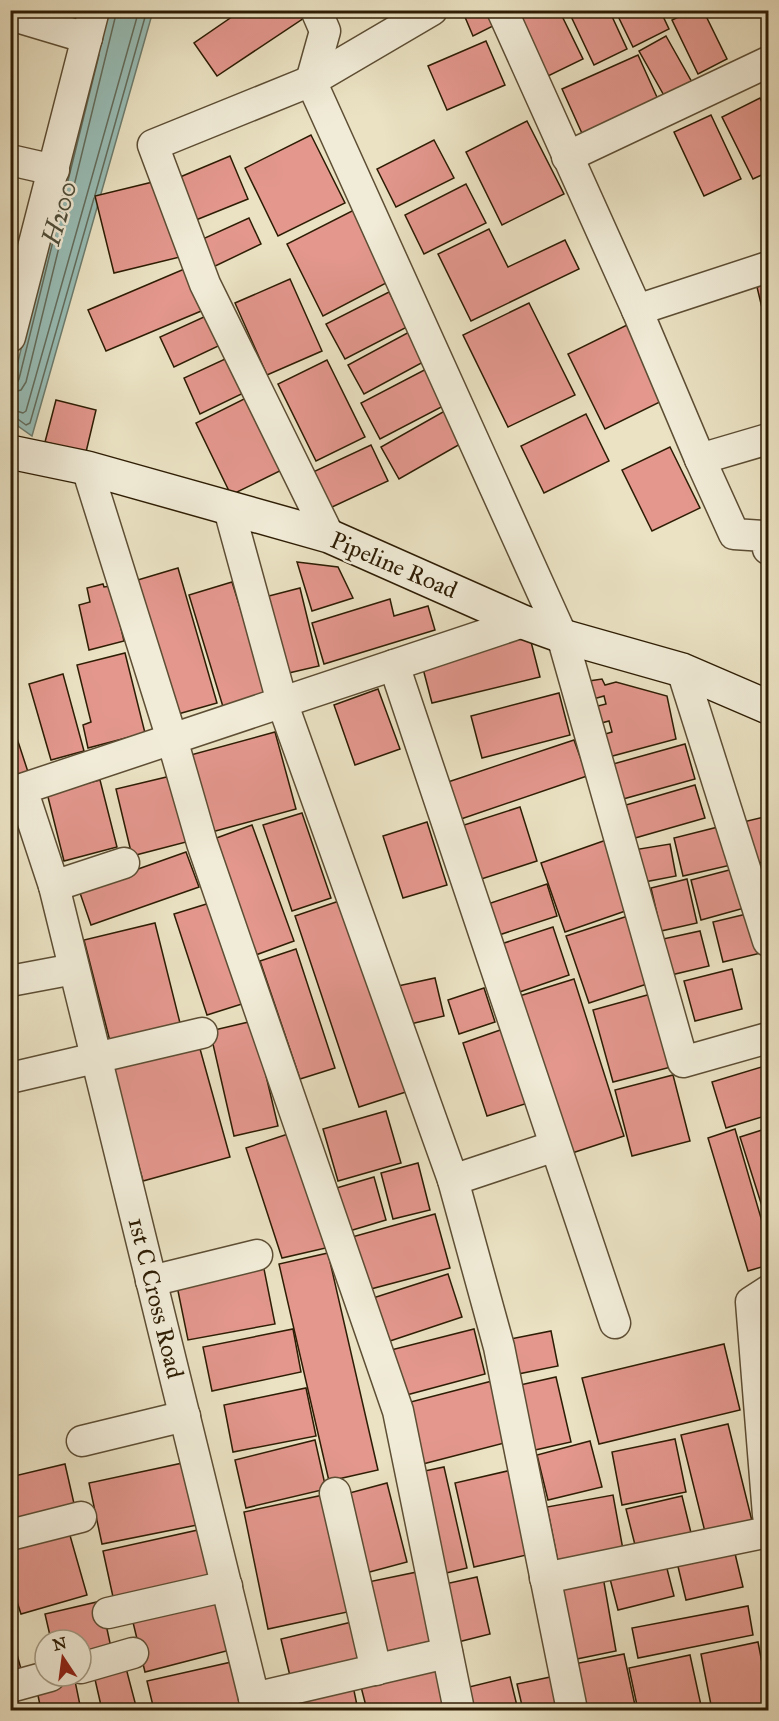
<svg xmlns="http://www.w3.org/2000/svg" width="779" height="1721" viewBox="0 0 779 1721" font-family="'IM FELL Great Primer',serif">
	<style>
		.water { fill: #98bdb6; stroke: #6e7d6f; stroke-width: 1.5 }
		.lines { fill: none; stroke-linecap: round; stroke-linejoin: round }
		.shore { stroke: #636d5d; stroke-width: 1.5 }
		.building { fill: #e3978d; stroke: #2e1d04; stroke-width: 1.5 }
		.street-casing { stroke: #5d4e34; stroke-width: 33 }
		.secondary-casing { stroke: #2e1d04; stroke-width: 36 }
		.street { stroke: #f1ecd8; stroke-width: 30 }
		.secondary { stroke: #f1ecd8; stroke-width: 33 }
		.labels { text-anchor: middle; stroke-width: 5; stroke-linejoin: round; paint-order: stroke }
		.street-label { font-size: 24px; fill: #2e1d04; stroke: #f1ecd8 }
		.water-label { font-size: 26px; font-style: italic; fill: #4e4d39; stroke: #f1ecd8 }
	</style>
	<rect width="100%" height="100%" fill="#eae2c3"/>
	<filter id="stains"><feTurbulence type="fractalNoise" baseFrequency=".00333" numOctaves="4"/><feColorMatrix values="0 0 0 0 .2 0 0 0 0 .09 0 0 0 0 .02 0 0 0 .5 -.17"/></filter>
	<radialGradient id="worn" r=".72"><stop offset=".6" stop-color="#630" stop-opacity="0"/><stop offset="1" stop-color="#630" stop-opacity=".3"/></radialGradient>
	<path class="water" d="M104,11h49l-121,425 -21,-15v-31z"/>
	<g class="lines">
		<g class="shore">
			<path d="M95,195l52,-185"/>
			<path d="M10,385l6,-1 3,-5 80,-324"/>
			<path d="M10,393l11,-3 5,-8 91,-372"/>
			<path d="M10,409l13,4 3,-2 113,-401"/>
			<path d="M10,417h5l11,8 4,-2 64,-225"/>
		</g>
	</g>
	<g class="building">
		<path d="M242,10h65l3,4 -93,62 -23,-33z"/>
		<path d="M462,10h36l5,11 -30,15z"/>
		<path d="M538,10h21l24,49 -35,17 -28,-57z"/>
		<path d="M568,10h41l18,39 -33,16z"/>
		<path d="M615,10h45l9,19 -36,18z"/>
		<path d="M693,10h10l24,49 -29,15 -26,-54z"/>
		<path d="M666,36l27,48 -27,15 -27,-48z"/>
		<path d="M486,41l19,44 -58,25 -19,-44z"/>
		<path d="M638,55l23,51 -76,34 -23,-51z"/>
		<path d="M760,98l8,17v57l-15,7 -31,-62z"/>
		<path d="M711,115l30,64 -37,17 -30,-64z"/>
		<path d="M527,121l37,73 -62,31 -36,-73z"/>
		<path d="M311,135l34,68 -67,33 -33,-68z"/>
		<path d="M434,140l20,38 -58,29 -19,-38z"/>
		<path d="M230,156l18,43 -57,23 -18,-42z"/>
		<path d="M161,180l19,77 -66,16 -19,-77z"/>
		<path d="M466,184l20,39 -62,31 -19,-39z"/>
		<path d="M354,210l36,71 -67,35 -36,-72z"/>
		<path d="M249,218l12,26 -52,25 -13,-27z"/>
		<path d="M489,229l19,38 57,-27 14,29 -108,52 -33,-67z"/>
		<path d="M189,267l17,42 -100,42 -18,-41z"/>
		<path d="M290,279l32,72 -55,24 -32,-72z"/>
		<path d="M768,284v49l-11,-46z"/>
		<path d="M389,292l18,35 -62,32 -19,-35z"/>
		<path d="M529,303l46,92 -67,32 -45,-92z"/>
		<path d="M217,311l14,29 -57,27 -14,-30z"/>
		<path d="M631,323l37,75 -63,31 -37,-75z"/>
		<path d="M411,331l16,29 -63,34 -16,-29z"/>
		<path d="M238,353l16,35 -54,26 -16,-36z"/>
		<path d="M327,360l38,77 -49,24 -38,-77z"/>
		<path d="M432,366l19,36 -71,37 -19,-36z"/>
		<path d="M254,394l36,72 -59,29 -35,-72z"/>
		<path d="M56,400l40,10 -10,42 -41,-10z"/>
		<path d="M450,408l19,31 -70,40 -18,-32z"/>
		<path d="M586,414l23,47 -65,32 -23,-47z"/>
		<path d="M371,445l17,36 -58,27 -17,-36z"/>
		<path d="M670,447l30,61 -48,23 -30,-61z"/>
		<path d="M297,562l41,5 15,31 -41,13z"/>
		<path d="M178,568l39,135 -46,13 -40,-134z"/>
		<path d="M232,582l36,114 -44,14 -35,-115z"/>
		<path d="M103,584l1,3 7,-1 13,55 -35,9 -10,-45 11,-3 -3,-14z"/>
		<path d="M300,588l19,78 -39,9 -19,-77z"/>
		<path d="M390,599l4,17 34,-10 7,24 -111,34 -12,-41z"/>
		<path d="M529,634l11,43 -108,26 -11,-42z"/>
		<path d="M125,653l20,80 -57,15 -5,-23 8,-3 -14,-57z"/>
		<path d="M63,674l21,77 -33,9 -22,-76z"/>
		<path d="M602,679l3,6 11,-3 51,14 9,43 -71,19 -6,-22 13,-4 -3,-11 -15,4 -4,-17 16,-4 -2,-8 -21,6 6,-21z"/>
		<path d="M378,689l22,60 -45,16 -21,-60z"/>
		<path d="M559,693l11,42 -88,23 -11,-42z"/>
		<path d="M10,717l19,58 -19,5z"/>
		<path d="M275,732l21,77 -88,24 -21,-77z"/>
		<path d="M574,740l13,36 -126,43 -13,-37z"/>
		<path d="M685,744l10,35 -79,22 -10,-35z"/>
		<path d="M175,775l15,66 -58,15 -16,-67z"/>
		<path d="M100,780l17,67 -53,14 -17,-68z"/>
		<path d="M695,785l10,33 -70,20 -9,-33z"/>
		<path d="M520,807l17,54 -62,20 -17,-54z"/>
		<path d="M302,813l29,85 -39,13 -29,-86z"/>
		<path d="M768,816v45l-19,4 -10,-42z"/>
		<path d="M427,822l20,63 -44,13 -20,-62z"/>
		<path d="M252,825l42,116 -41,15 -42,-116z"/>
		<path d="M722,826l9,39 -48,11 -9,-38z"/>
		<path d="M609,839l25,69 -69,24 -24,-69z"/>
		<path d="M670,844l6,32 -37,7 -6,-33z"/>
		<path d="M186,852l13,35 -108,38 -12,-35z"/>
		<path d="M768,867v52l-12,-48z"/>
		<path d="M737,868l11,39 -47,13 -10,-40z"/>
		<path d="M687,879l10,44 -36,8 -10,-43z"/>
		<path d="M547,884l10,32 -61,20 -11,-31z"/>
		<path d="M345,899l64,192 -50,16 -64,-191z"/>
		<path d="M213,902l32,101 -38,12 -33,-101z"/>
		<path d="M755,912l10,40 -42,10 -10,-40z"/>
		<path d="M631,915l22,67 -64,21 -23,-67z"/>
		<path d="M155,923l27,108 -70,18 -28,-109z"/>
		<path d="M553,927l16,48 -58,20 -16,-49z"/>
		<path d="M700,931l9,35 -38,9 -8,-36z"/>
		<path d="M296,949l39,119 -35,11 -40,-118z"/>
		<path d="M732,969l10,40 -47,12 -11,-40z"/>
		<path d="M435,978l9,38 -42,10 -9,-39z"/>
		<path d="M574,979l50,157 -61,20 -50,-158z"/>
		<path d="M484,988l11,34 -36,12 -11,-34z"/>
		<path d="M651,994l20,73 -58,15 -20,-72z"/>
		<path d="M253,1021l25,105 -44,10 -24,-105z"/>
		<path d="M506,1028l25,74 -44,14 -24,-73z"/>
		<path d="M197,1038l33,119 -87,24 -33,-119z"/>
		<path d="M768,1065v50l-42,13 -14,-46z"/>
		<path d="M673,1075l17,66 -58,15 -17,-66z"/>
		<path d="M386,1111l15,52 -63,18 -15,-52z"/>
		<path d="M735,1129l33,113v23l-20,6 -40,-133z"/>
		<path d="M762,1130l6,18v77l-28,-88z"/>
		<path d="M291,1133l39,114 -48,11 -36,-110z"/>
		<path d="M418,1163l12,47 -37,9 -12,-46z"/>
		<path d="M374,1177l12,43 -40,12 -13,-43z"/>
		<path d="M435,1214l15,54 -83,22 -15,-53z"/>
		<path d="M328,1253l50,217 -49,11 -50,-217z"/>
		<path d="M264,1269l11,55 -87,16 -11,-54z"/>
		<path d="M448,1274l14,43 -75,25 -14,-44z"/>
		<path d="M293,1329l8,43 -89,19 -9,-44z"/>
		<path d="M474,1329l11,45 -86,23 -12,-46z"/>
		<path d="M551,1331l7,35 -45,9 -7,-35z"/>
		<path d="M724,1344l16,66 -141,34 -17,-66z"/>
		<path d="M556,1377l15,65 -45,10 -15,-65z"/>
		<path d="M496,1380l16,61 -97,25 -16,-61z"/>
		<path d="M306,1388l10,48 -83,16 -9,-47z"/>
		<path d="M728,1424l26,105 -47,11 -26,-105z"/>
		<path d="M675,1439l11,53 -64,13 -10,-53z"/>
		<path d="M315,1440l11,49 -80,19 -11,-48z"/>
		<path d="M590,1441l12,46 -54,13 -11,-45z"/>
		<path d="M192,1461l15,62 -105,21 -13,-61z"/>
		<path d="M65,1464l10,44 -60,14 -5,-20v-25z"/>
		<path d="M444,1467l23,101 -29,7 -23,-102z"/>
		<path d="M516,1469l19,84 -61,14 -19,-84z"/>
		<path d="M387,1483l20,79 -45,12 -20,-79z"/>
		<path d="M328,1494l24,117 -84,18 -24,-117z"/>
		<path d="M613,1495l11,60 -65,12 -12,-60z"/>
		<path d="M682,1496l11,45 -56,12 -11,-44z"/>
		<path d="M207,1528l13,52 -105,26 -12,-55z"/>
		<path d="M69,1532l18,63 -66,19 -11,-34v-31z"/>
		<path d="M732,1541l11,46 -57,13 -11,-46z"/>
		<path d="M664,1557l10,39 -56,14 -10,-39z"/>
		<path d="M602,1571l14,80 -44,9 -15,-81z"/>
		<path d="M417,1572l15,69 -48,11 -16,-70z"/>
		<path d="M477,1577l13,57 -32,8 -13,-58z"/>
		<path d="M219,1593l15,56 -89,23 -14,-58z"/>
		<path d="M101,1601l12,56 -32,7v-24h-30l-6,-26z"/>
		<path d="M748,1606l5,29 -115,23 -6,-30z"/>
		<path d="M356,1621l9,42 -74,17 -10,-41z"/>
		<path d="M10,1629l14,51 -14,3z"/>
		<path d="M758,1642l10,52v16h-56l-11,-56z"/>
		<path d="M624,1654l12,56h-53l-9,-46z"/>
		<path d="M690,1655l12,55h-64l-9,-42z"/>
		<path d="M236,1661l13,49h-95l-7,-29z"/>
		<path d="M445,1663l12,47h-90l-7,-27z"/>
		<path d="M126,1668l11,42h-35l-8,-35z"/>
		<path d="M560,1675l7,35h-44l-6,-26z"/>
		<path d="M60,1676h14l7,34h-40l-6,-29z"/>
		<path d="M510,1677l8,33h-43l-6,-23z"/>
		<path d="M353,1686l5,24h-64l-3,-11z"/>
	</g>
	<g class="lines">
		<g class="street-casing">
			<g id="street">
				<path d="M316,10l9,21 -14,50 251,555 121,426 85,-24"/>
				<path d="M502,10l135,300 63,149 34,75 31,2 3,13"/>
				<path d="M10,15l77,23"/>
				<path d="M567,157l201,-95"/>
				<path d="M10,160l44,10"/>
				<path d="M637,310l131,-43"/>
				<path d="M10,337l84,-327"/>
				<path d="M700,459l68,-20"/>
				<path d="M87,468l85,271 30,104 196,568 61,299"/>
				<path d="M229,509l53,193 171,478 46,167 73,363"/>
				<path d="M329,536l-124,-252 -52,-139 158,-64 121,-71"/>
				<path d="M394,665l221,658"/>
				<path d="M682,670l86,271"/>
				<path d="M54,886l70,-23"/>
				<path d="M10,981l64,-12"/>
				<path d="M10,1078l192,-45"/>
				<path d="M453,1180l102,-34"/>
				<path d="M151,1281l106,-26"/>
				<path d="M768,1291l-17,11 17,213"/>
				<path d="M82,1441l103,-25"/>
				<path d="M335,1493l41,177"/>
				<path d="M10,1535l71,-18"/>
				<path d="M545,1578l223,-46"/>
				<path d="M108,1613l119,-27"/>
				<path d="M81,1668l52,-15"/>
				<path d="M10,1687l40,-11"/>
				<path d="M254,1698l193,-45"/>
				<path d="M257,1710l-203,-824 -32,-97 501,-167"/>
			</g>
		</g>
		<g class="secondary-casing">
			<path id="secondary" d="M10,452l77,16 242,68 194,86 39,14 120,34 86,37"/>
		</g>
		<use href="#street" class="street"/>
		<use href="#secondary" class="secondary"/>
	</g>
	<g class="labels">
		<g class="street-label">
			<text transform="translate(394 565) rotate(23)" y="8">Pipeline Road</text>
			<text transform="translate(156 1298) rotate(76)" y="8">1st C Cross Road</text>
		</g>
		<g class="water-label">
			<text transform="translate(59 213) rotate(-74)" y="9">H200</text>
		</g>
	</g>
	<rect width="779" height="1721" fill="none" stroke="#eae2c3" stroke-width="36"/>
	<rect x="12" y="12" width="755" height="1697" fill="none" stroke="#2e1d04" stroke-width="3"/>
	<rect x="18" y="18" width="743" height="1685" fill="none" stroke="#2e1d04" stroke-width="1.5"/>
	<g transform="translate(63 1658) rotate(347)"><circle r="28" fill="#f1ecd8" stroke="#a39983" stroke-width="1.5"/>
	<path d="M0-4.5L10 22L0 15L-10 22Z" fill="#8f2418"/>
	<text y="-9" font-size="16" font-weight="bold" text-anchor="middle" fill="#2e1d04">N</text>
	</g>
	<rect width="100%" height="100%" filter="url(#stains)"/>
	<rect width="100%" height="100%" fill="url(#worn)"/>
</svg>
